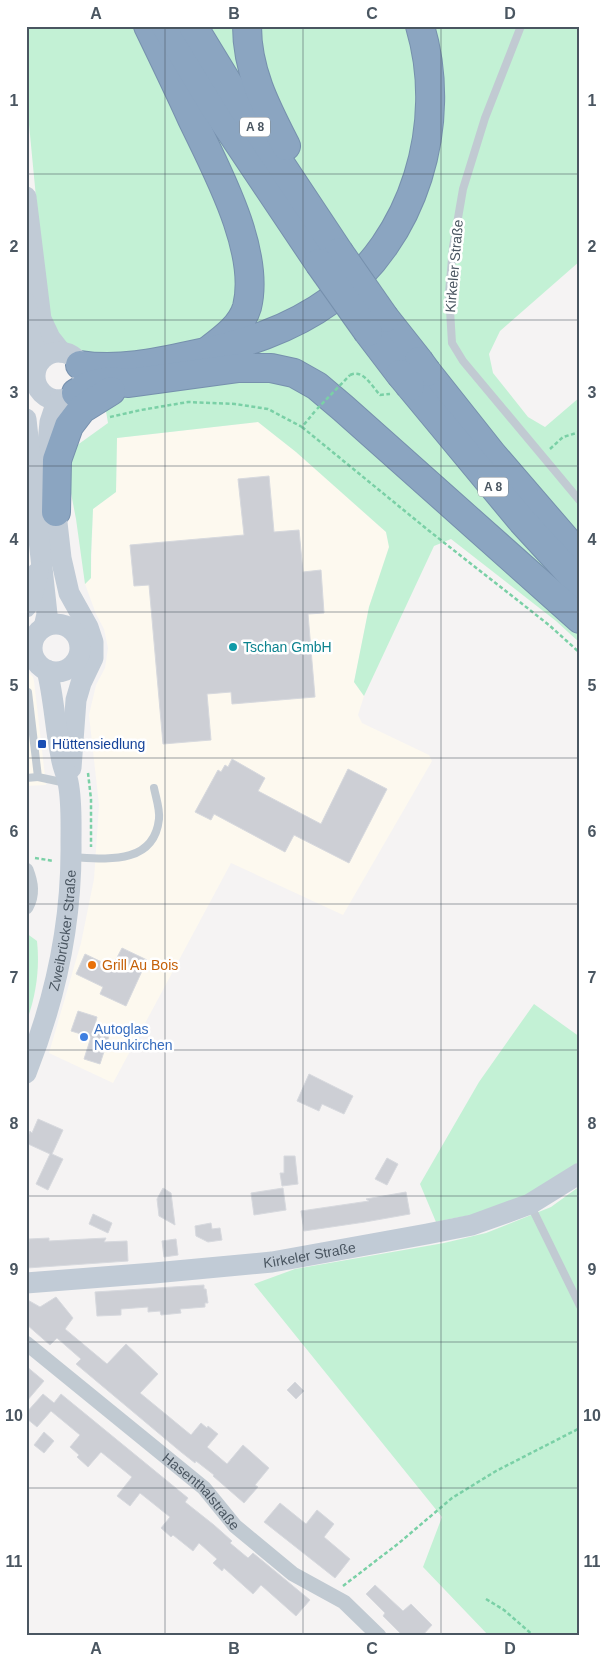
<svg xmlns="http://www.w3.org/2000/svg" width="606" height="1662" viewBox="0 0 606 1662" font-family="Helvetica,sans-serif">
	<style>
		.commercial { fill: #fdf9ef }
		.green { fill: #c3f1d5 }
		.building { fill: #cdcfd5; stroke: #d7d9de }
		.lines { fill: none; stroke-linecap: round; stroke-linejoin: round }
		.highway-casing { stroke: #7690ad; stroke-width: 30 }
		.path { stroke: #7ad0a6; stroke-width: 2.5; stroke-dasharray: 4 2.5; stroke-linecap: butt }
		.lane { stroke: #c1cad2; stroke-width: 8 }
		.street { stroke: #c1cad2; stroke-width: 15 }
		.secondary { stroke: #c1cbd6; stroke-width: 21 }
		.highway { stroke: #8ba5c1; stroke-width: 28 }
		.highway-bridge-casing { stroke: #7690ad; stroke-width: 30; stroke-linecap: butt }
		.path-bridge { stroke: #7ad0a6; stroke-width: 2.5; stroke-dasharray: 4 2.5; stroke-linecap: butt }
		.highway-bridge { stroke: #8ba5c1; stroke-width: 28 }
		.grid { fill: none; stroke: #4a5661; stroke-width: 1; stroke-opacity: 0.55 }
		.culture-dot { fill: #0f9aa8; stroke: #fff; stroke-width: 2 }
		.transit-dot { fill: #1a4fb4; stroke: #fff; stroke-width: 2 }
		.food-dot { fill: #e8710a; stroke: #fff; stroke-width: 2 }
		.shop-dot { fill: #3f7fe0; stroke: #fff; stroke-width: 2 }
		.labels { text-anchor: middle; stroke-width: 5; stroke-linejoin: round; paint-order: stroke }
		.shield { fill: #fff; stroke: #808990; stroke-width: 1 }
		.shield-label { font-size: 12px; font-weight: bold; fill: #4a5661 }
		.street-label { font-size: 14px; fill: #4a5661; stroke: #fff }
		.culture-label { font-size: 14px; fill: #0d838f; stroke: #fff; text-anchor: start }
		.transit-label { font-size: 14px; fill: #164399; stroke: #fff; text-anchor: start }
		.food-label { font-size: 14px; fill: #c56008; stroke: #fff; text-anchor: start }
		.shop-label { font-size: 14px; fill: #366cbe; stroke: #fff; text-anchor: start }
		.neatline { fill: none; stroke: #4a5661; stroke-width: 2 }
		.grid-label { font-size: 16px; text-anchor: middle; font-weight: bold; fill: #4a5661 }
	</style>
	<rect width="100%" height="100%" fill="#f5f3f3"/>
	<g class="commercial">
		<path d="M258,422l38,30 90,80 4,15 -21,60 -15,75 10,14 -6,19 4,8 67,32 3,6 -89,154 -112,-52 -118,220 -64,-30 32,-110 13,-64 5,-74 -10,-90 7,-30 9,-17 3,-20 -4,-19 -8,-15 -11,-30 6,-6 2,-69 23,-17 1,-54z"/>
		<path d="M26,670l7,7 1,4 12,104 -20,1z"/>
	</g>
	<g class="green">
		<path d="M26,26h554v235l-80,70 -11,23 4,19 35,44 17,10 35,-30v246l-24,-22 -105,-82 -17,7 -70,150 -10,-14 15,-75 20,-60 -3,-15 -90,-80 -38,-30 -141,16 -1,54 -23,17 -2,46v23l-6,6 -9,-65 -6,-31 2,-33 4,-9 32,-23 -10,-59 -11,-4 -31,-23 -9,-25 -21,-219z"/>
		<path d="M26,933l11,8c3,28 -1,55 -11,82z"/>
		<path d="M534,1004l46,33v124c-29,21 -61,42 -95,51 -16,4 -33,6 -49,10l-16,-38 59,-102z"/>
		<path d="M580,1186v450h-91l-66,-69 19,-50 -188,-233 41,-15 149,-26 42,-10 65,-26z"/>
	</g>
	<g class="building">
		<path d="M269,476l5,56 25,-2 4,42 18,-2 3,43 -16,1 7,83 -83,7 -1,-12 -24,2 4,46 -48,4 -14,-159 -15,1 -4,-41 114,-10 -6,-56z"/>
		<path d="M232,759l33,19 -7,13 63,33 27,-55 39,20 -38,74 -55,-28 -9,17 -71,-38 -3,6 -16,-8 23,-42 3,2 4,-7 3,2z"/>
		<path d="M122,948l25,12 -21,46 -26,-12 3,-7 -27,-13 9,-20 27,13z"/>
		<path d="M78,1011l19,6 -2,8 16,5 -11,34 -16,-5 7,-22 -20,-6z"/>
		<path d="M309,1074l44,22 -9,18 -22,-10 -3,7 -22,-10z"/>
		<path d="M38,1119l25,11 -11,24 11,5 -15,31 -12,-6 14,-30 -24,-11 4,-12 2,2z"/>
		<path d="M284,1156h11l3,28 -16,2 -2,-13h4z"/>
		<path d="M387,1158l11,6 -11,21 -12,-6z"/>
		<path d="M163,1188l8,5 4,32 -16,-9 -2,-17z"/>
		<path d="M283,1188l3,22 -32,5 -3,-22z"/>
		<path d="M406,1192l4,22 -45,8 -61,9 -3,-20 68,-10 -3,-2z"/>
		<path d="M93,1214l19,9 -4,10 -19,-9z"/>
		<path d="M211,1223l1,6 8,-1 2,12 -14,2 -12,-6 -1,-10z"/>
		<path d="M49,1238v3l57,-3 -2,4 23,-1 1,20 -101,7 -1,-25 3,-1v-3z"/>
		<path d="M176,1239l2,16 -14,2 -2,-16z"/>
		<path d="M204,1285v4h2l2,14h-3v4l-25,2 1,4 -20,2 -1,-4 -12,1v-5l-27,2v6l-24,1 -2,-24z"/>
		<path d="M56,1297l17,21 -8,11 42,35 19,-20 32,30 -18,19 51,42 10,-12 6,5 1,-2 10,8 -11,13 20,17 16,-19 26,23 -14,17 3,2 -14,16 -31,-27 1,-1 -18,-14 -1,2 -14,-11 -105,-88 5,-5 -24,-21 -7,7 -24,-21v-25l14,8z"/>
		<path d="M26,1366l18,15 -18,21z"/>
		<path d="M295,1382l9,9 -8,8 -9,-9z"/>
		<path d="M43,1394l11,9 7,-9 127,104 -3,4 29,23 18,16 -2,2 18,15 5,-5 57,47 -14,16 -35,-31 -8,9 -29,-26 -2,3 -9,-8 4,-4 -18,-16 -6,8 -20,-16 -2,2 -10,-9 9,-11 -30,-24 -10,13 -13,-10 15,-19 -31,-25 -13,15 -11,-10 2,-2 -9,-8 10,-12 -29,-24 -14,16 -11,-9v-5z"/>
		<path d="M44,1432l10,9 -10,12 -10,-8z"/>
		<path d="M280,1503l26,21 11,-14 17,14 -10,13 26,22 -15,19 -71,-56z"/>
		<path d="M375,1585l28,26 8,-7 21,21 -10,11h-19l-20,-20 2,-3 -19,-19z"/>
	</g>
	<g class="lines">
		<g class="highway-casing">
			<g id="highway">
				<path d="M148,26c15,31 30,62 44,93 24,50 69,132 55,188 -5,18 -22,31 -37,42"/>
				<path d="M166,26l51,85 102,152"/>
				<path d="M193,26l47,77 99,149"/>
				<path d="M247,26c0,45 19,81 39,120"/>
				<path d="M385,318l34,43"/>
				<path d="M368,332l32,42"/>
				<path d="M80,365c37,6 76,-2 112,-10 50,-10 98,-25 139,-55 84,-60 118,-177 89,-274"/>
				<path d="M427,372l65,82 88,102"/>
				<path d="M410,386l112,135 58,63"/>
				<path d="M76,393l12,-7 19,-5 22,2 110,-15h32l23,5 23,13 26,22 237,211"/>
				<path d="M56,512l1,-52 12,-34 13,-17 29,-18"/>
			</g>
		</g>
		<g class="path">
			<path d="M350,375c13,-6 21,10 30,20l10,-1"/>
			<path d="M110,417l31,-7 47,-8 47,2 33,5 34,18 14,-17"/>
			<path d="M302,427l126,103 121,95 31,28"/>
			<path d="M550,449l13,-12 17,-5"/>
			<path d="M88,773l3,26v48"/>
			<path d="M35,858l19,3"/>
			<path d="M343,1586l56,-43 53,-45 44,-27 84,-43"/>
			<path d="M486,1599l18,11 30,26"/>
		</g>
		<g class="lane">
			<path d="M521,26l-36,92 -22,71 -10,58 -4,46 3,50 11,18 117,140"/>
			<path d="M26,692h2l10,85 28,6"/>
			<path d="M26,778l12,-1"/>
			<path d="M73,857c34,2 81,8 86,-38 1,-10 -3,-21 -5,-31"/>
			<path d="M530,1204l50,102"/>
		</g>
		<g class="street">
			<path d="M26,870c5,13 7,24 0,37"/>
			<path id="s1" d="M26,1343l178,145 31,38 58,48 51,28 35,34"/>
		</g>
		<g class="secondary">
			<path d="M26,197l15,122 9,19 11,14"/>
			<path d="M26,303l4,31 9,28"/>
			<circle cx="59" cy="376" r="24"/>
			<path d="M60,400l-6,10 -4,12 -2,21 13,115 8,35 19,34 5,15v16l-12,25 -5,17 -5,68"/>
			<path d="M26,419l21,195 -3,13"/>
			<path d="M26,607l5,-8 7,-27"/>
			<circle cx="56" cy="648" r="24"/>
			<path id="s2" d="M26,1073c30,-75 46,-149 45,-230 0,-20 1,-42 -3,-61 -2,-9 -6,-17 -7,-26 -6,-29 -7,-58 -14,-86"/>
			<path id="s3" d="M26,1283l128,-10 118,-11 155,-28 45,-9 58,-21 50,-31"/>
		</g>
		<use href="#highway" class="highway"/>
		<g class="highway-bridge-casing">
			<g id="highway-bridge">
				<path d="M339,252l46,66"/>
				<path d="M319,263l49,69"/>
				<path d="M419,361l8,11"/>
				<path d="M400,374l10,12"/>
			</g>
		</g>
		<path class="path-bridge" d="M317,409l33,-34"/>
		<use href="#highway-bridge" class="highway-bridge"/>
	</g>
	<path class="grid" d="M165,26v1610M303,26v1610M441,26v1610M26,174h554M26,320h554M26,466h554M26,612h554M26,758h554M26,904h554M26,1050h554M26,1196h554M26,1342h554M26,1488h554"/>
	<circle class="culture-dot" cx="233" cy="647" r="5"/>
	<rect class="transit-dot" x="37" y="739" width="10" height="10" rx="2.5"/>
	<circle class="food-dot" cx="92" cy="965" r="5"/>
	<circle class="shop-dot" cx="84" cy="1037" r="5"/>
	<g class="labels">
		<g class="shield">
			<rect x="240" y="117.5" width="30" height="19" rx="4"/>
			<rect x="478" y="477.5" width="30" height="19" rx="4"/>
		</g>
		<g class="shield-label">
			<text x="255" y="131">A 8</text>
			<text x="493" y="491">A 8</text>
		</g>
		<g class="street-label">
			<text transform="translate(454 266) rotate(-85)" y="5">Kirkeler Straße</text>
			<text dy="5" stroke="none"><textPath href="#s2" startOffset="148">Zweibrücker Straße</textPath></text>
			<text dy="5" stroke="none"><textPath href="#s3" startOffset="285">Kirkeler Straße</textPath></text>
			<text dy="5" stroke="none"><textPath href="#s1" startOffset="230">Hasenthalstraße</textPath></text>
		</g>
		<g class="culture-label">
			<text x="243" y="652">Tschan GmbH</text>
		</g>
		<g class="transit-label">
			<text x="52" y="749">Hüttensiedlung</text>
		</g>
		<g class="food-label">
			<text x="102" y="970">Grill Au Bois</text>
		</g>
		<g class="shop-label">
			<text x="94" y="1034">Autoglas<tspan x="94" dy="16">Neunkirchen</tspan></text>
		</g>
	</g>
	<rect width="606" height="1662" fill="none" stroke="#ffffff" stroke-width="55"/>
	<rect x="28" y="28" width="550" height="1606" class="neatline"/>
	<g class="grid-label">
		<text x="96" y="19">A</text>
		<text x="234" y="19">B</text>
		<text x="372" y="19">C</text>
		<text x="510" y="19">D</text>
		<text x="14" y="106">1</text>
		<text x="592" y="106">1</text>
		<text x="14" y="252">2</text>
		<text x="592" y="252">2</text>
		<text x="14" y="398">3</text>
		<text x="592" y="398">3</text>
		<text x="14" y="545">4</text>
		<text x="592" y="545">4</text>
		<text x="14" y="691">5</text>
		<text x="592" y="691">5</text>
		<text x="14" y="837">6</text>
		<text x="592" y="837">6</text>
		<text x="14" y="983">7</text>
		<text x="592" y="983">7</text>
		<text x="14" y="1129">8</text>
		<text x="592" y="1129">8</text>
		<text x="14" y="1275">9</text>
		<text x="592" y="1275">9</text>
		<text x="14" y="1421">10</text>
		<text x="592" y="1421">10</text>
		<text x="14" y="1567">11</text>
		<text x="592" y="1567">11</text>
		<text x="96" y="1654">A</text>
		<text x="234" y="1654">B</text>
		<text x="372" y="1654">C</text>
		<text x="510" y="1654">D</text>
	</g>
</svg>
